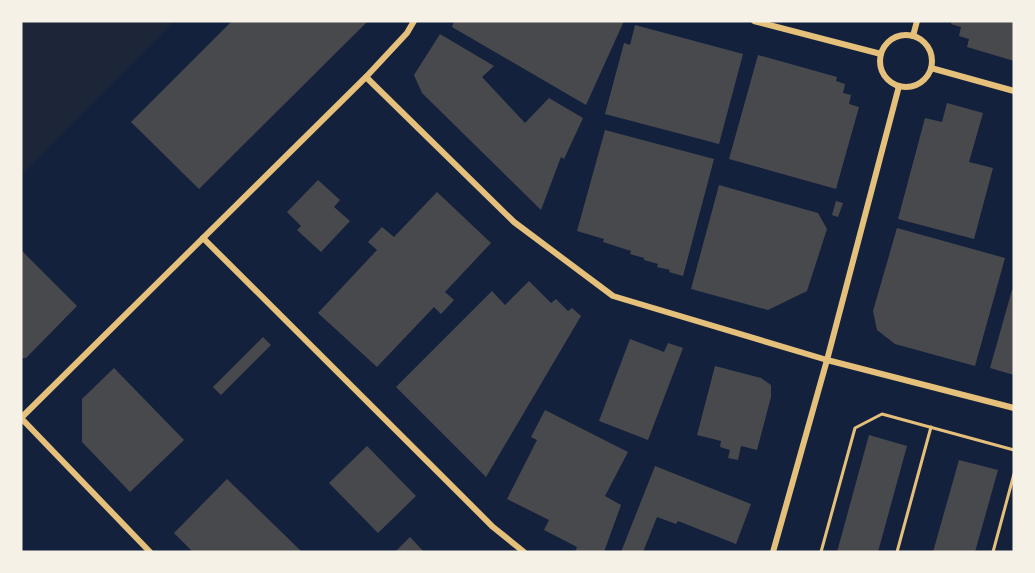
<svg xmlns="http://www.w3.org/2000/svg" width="1035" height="573" viewBox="0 0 1035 573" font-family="Montserrat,sans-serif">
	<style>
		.green { fill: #1d2539 }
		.building { fill: #48494c }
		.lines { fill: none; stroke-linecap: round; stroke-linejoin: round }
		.service { stroke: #e5c07b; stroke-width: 3 }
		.minor { stroke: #e5c07b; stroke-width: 6 }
	</style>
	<rect width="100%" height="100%" fill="#14213d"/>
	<path class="green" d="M21,21h153l-153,154z"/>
	<g class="building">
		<path d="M232,21h136l-169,168 -68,-67z"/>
		<path d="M454,21h170l-38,84 -134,-78z"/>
		<path d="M952,21h62v40l-47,-14 2,-8 -10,-3 2,-9 -10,-3z"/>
		<path d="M635,25l108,29 -24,90 -114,-30 19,-71 6,2z"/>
		<path d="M440,34l54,32 -12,11 43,46 24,-25 34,20 -19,41 -3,-2 -20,53 -119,-117 -8,-18z"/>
		<path d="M758,55l79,22 -1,4 9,3 -2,9 8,2 -2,9 10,3 -23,82 -107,-30z"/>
		<path d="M947,103l36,10 -14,49 24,6 -19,71 -76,-20 27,-101 17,4z"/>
		<path d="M605,130l109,29 -31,117 -14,-4 1,-2 -13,-3 1,-3 -14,-4v-2l-14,-4 1,-3 -28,-9 1,-3 -27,-8z"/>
		<path d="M318,180l22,20 -6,7 16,14 -29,31 -24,-22 4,-4 -14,-14z"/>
		<path d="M719,185l99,28 9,16 -20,62 -39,19 -77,-21z"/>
		<path d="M437,192l54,51 -46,49 9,8 -13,14 -7,-7 -57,60 -59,-54 59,-63 -9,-8 14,-15 12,10z"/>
		<path d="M836,201l7,2 -5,14 -6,-2z"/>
		<path d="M897,228l108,30 -30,108 -80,-22 -18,-14 -4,-19z"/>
		<path d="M21,250l56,56 -51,52h-5z"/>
		<path d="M529,281l22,22 5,-4 12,12 4,-3 9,8 -95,161 -90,-90 96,-96 13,14z"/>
		<path d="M1012,290l2,1v84l-24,-7z"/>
		<path d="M263,337l8,8 -50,50 -8,-8z"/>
		<path d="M630,339l34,13 4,-9 15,5 -35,92 -49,-19z"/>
		<path d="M715,366l46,12 10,7v12l-14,53 -16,-4 -3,14 -10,-2 2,-8 -10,-3 1,-6 -24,-6z"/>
		<path d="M114,368l70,72 -54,52 -48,-50v-43z"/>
		<path d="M545,410l83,42 -23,44 16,9 -17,47h-29l2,-5 -33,-17 5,-10 -42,-21 30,-59 -6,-3z"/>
		<path d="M869,435l38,11 -29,106h-41z"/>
		<path d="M367,446l49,50 -38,37 -49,-50z"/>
		<path d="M959,460l39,10 -23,82h-42z"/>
		<path d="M655,466l96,38 -15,40 -58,-23 -2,3 -19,-7 -14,35h-22z"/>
		<path d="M227,479l75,73h-109l-19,-19z"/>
		<path d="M410,537l14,15h-29z"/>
	</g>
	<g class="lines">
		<g class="service">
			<path d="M821,552l34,-124 27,-14 132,36"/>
			<path d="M897,552l34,-125"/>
			<path d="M993,552l21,-78"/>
		</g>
		<g class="minor">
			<path d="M754,21l127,33"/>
			<circle cx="906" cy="61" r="26"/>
			<path d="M913,36l4,-15"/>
			<path d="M931,68l83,23"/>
			<path d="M366,77l148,145 99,74 214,64 187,48"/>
			<path d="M203,238l290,289 31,25"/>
			<path d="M150,552l-129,-134 345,-341 41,-44 7,-12"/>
			<path d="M773,552l54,-192 72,-274"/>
		</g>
	</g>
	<rect width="1035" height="573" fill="none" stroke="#f6f1e7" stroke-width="45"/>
</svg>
